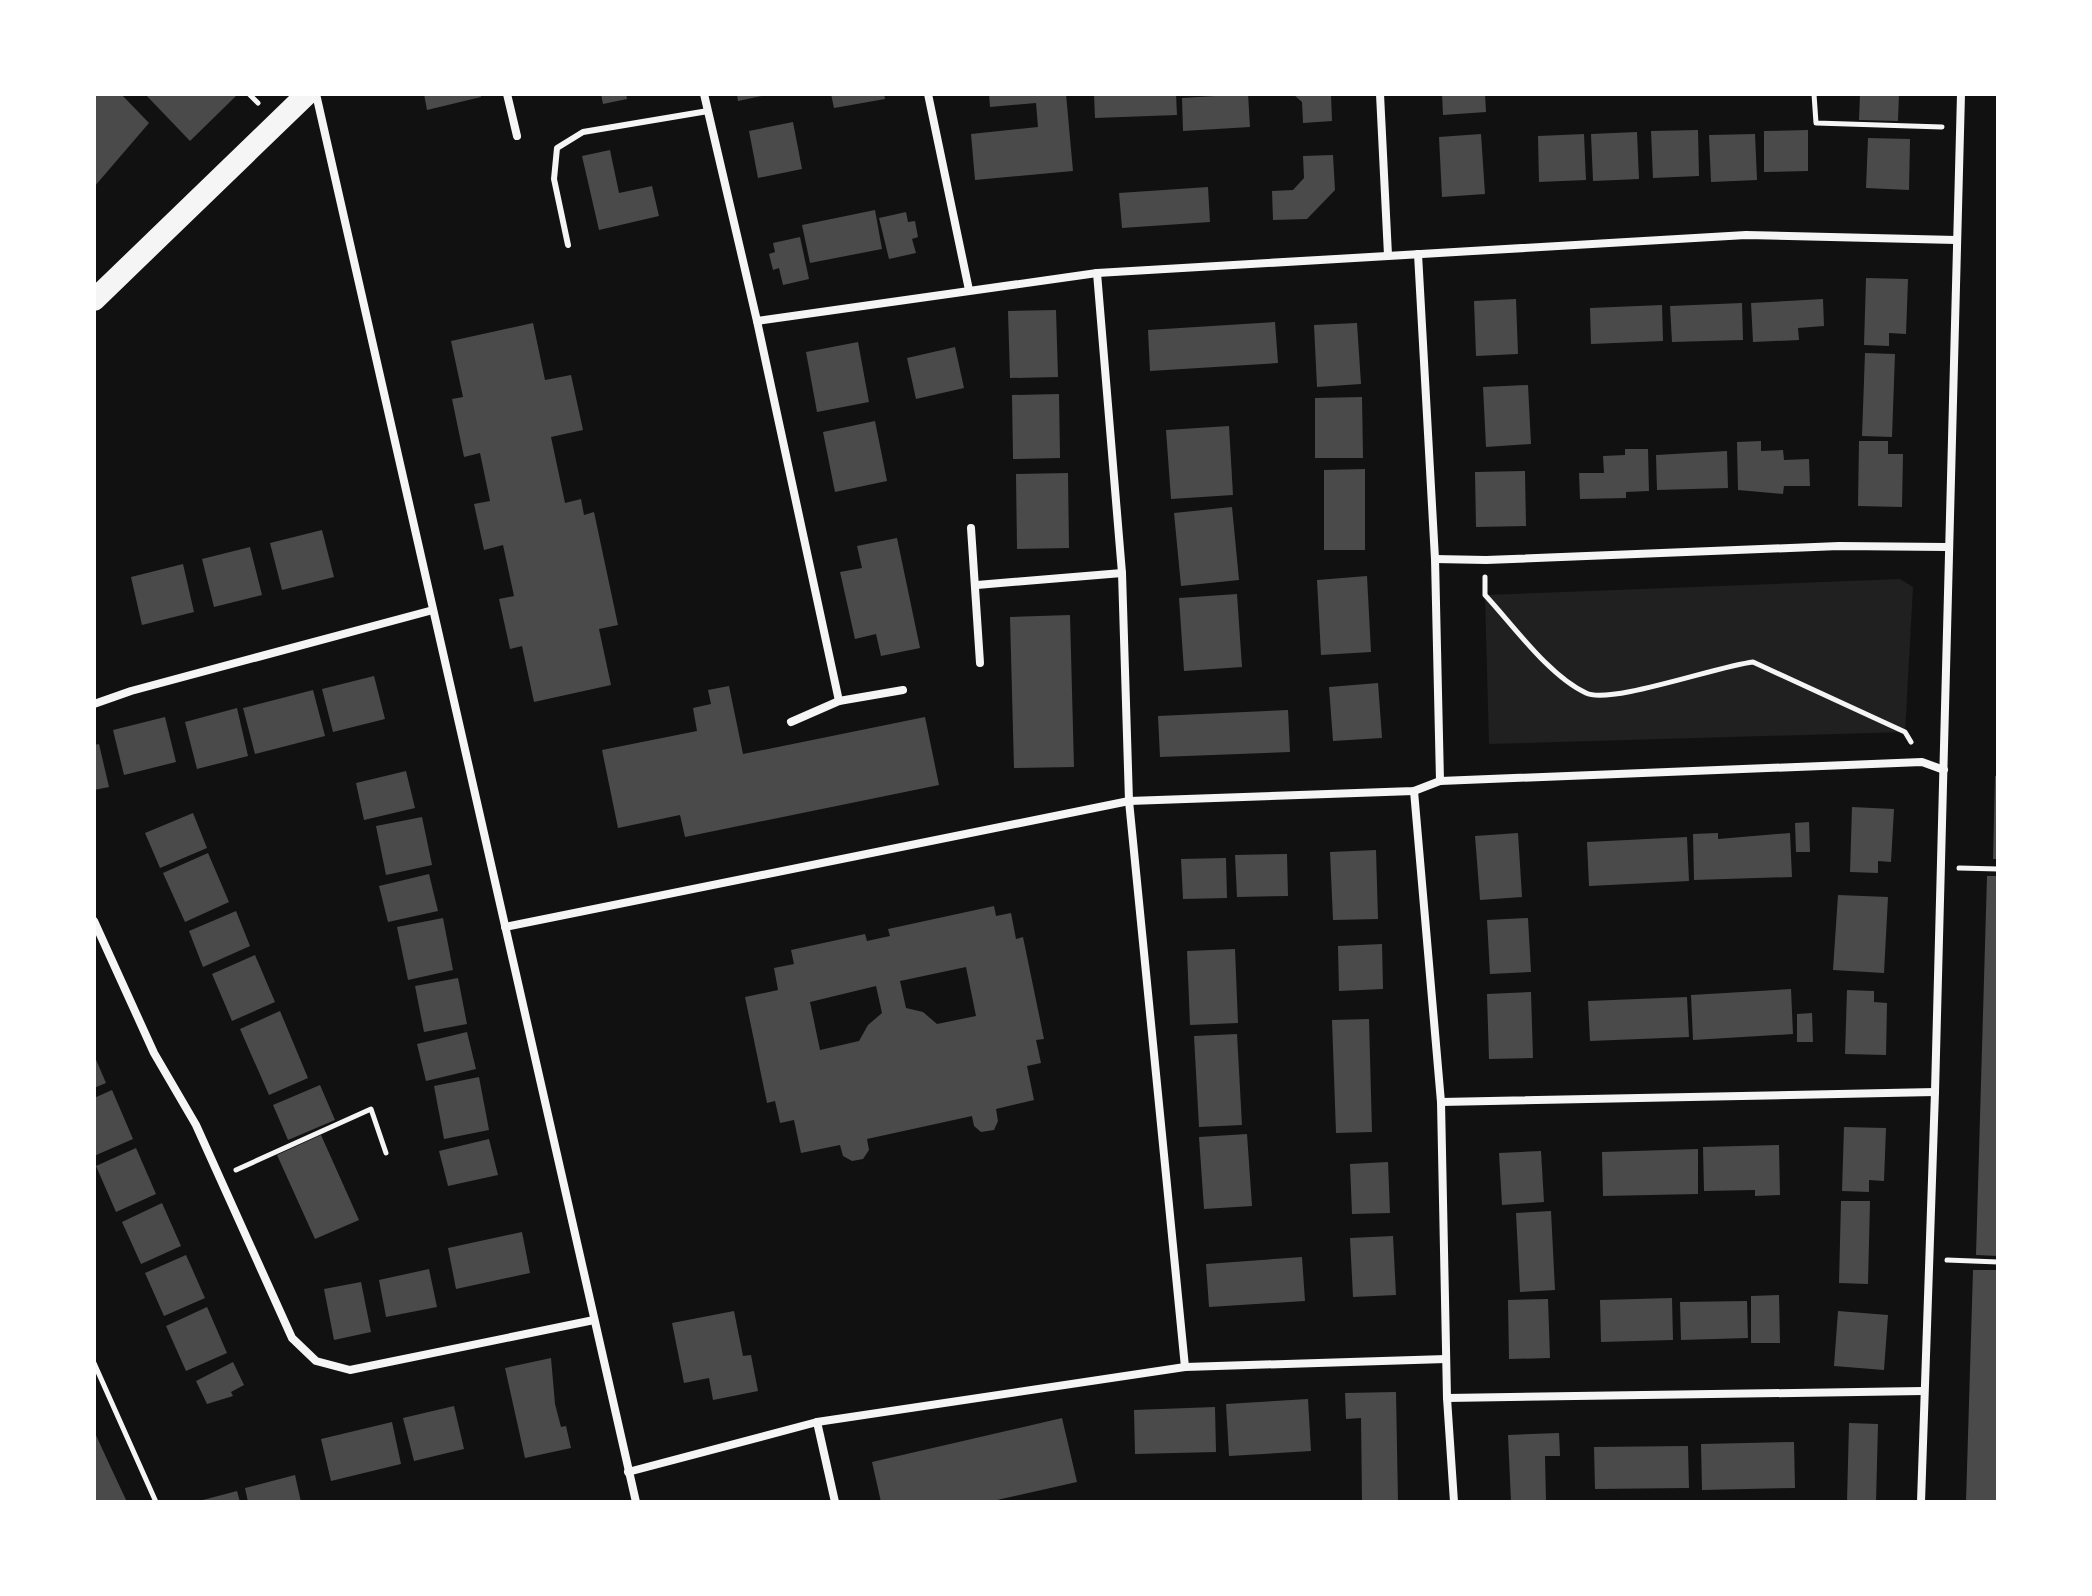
<svg xmlns="http://www.w3.org/2000/svg" width="2092" height="1596" viewBox="0 0 2092 1596" font-family="'Asap Condensed',sans-serif">
	<style>
		.green { fill: #202020 }
		.building { fill: #4a4a4a; fill-rule: evenodd }
		.lines { fill: none; stroke-linecap: round; stroke-linejoin: round }
		.path { stroke: #f5f5f5; stroke-width: 5 }
		.service { stroke: #f5f5f5; stroke-width: 6 }
		.minor { stroke: #f5f5f5; stroke-width: 8 }
		.trunk { stroke: #f5f5f5; stroke-width: 22 }
	</style>
	<rect width="100%" height="100%" fill="#111"/>
	<path class="green" d="M1900,579l13,8 -8,145 -416,12 -4,-149z"/>
	<g class="building">
		<path d="M94,94h27l28,29 -55,64z"/>
		<path d="M145,94h93l-48,47z"/>
		<path d="M424,94h56l1,3 -54,13z"/>
		<path d="M601,94h25l1,5 -24,5z"/>
		<path d="M737,94h30v1l-29,6z"/>
		<path d="M831,94h53l1,5 -51,9z"/>
		<path d="M989,94h77l7,77 -98,9 -4,-46 67,-7 -2,-24 -46,4z"/>
		<path d="M1094,94h82l1,21 -82,3z"/>
		<path d="M1248,94l2,33 -67,4 -1,-33z"/>
		<path d="M1293,94h38l1,27 -29,2 -1,-21z"/>
		<path d="M1442,94h43l1,18 -43,3z"/>
		<path d="M1860,94h39l-1,27 -39,-1z"/>
		<path d="M793,122l9,47 -44,9 -9,-47z"/>
		<path d="M1698,130l1,46 -46,2 -2,-47z"/>
		<path d="M1808,130v41l-44,1v-41z"/>
		<path d="M1637,132l2,47 -46,2 -2,-47z"/>
		<path d="M1481,134l4,60 -43,3 -3,-60z"/>
		<path d="M1584,134l2,46 -47,2 -1,-46z"/>
		<path d="M1755,134l2,46 -46,2 -2,-47z"/>
		<path d="M1868,138l42,1 -1,51 -43,-2z"/>
		<path d="M610,150l9,43 33,-7 7,30 -60,14 -17,-74z"/>
		<path d="M1333,155l2,35 -28,29 -34,1 -1,-29 21,-1 11,-12 -1,-22z"/>
		<path d="M1208,187l2,35 -88,6 -3,-35z"/>
		<path d="M875,210l7,39 -72,14 -8,-38z"/>
		<path d="M906,212l2,10 7,-1 3,16 -6,2 4,14 -27,6 -10,-41z"/>
		<path d="M800,237l9,42 -26,6 -4,-17 -6,2 -4,-16 6,-2 -2,-9z"/>
		<path d="M1866,278l42,1 -2,55 -17,-1v13l-25,-1z"/>
		<path d="M1516,299l2,55 -42,2 -2,-55z"/>
		<path d="M1823,299l1,27 -26,2 1,12 -46,2 -2,-39z"/>
		<path d="M1742,303l1,37 -71,2 -2,-36z"/>
		<path d="M1662,305l1,36 -72,3 -1,-36z"/>
		<path d="M1056,310l2,67 -48,1 -2,-67z"/>
		<path d="M1275,322l3,41 -128,8 -2,-41z"/>
		<path d="M533,323l12,57 26,-5 12,55 -32,7 14,66 16,-4 3,16 10,-3 24,113 -19,4 12,56 -77,17 -12,-56 -12,3 -11,-50 15,-3 -11,-51 -19,5 -10,-46 16,-3 -10,-48 -16,4 -12,-58 11,-2 -12,-56z"/>
		<path d="M1357,323l4,61 -44,3 -3,-62z"/>
		<path d="M858,342l11,60 -52,10 -11,-60z"/>
		<path d="M955,347l9,41 -48,11 -9,-41z"/>
		<path d="M1865,353l30,1 -3,83 -30,-1z"/>
		<path d="M1528,385l3,59 -45,3 -3,-60z"/>
		<path d="M1059,394l1,64 -47,1 -1,-64z"/>
		<path d="M1362,397l1,61h-48v-60z"/>
		<path d="M875,421l12,60 -52,11 -12,-60z"/>
		<path d="M1229,426l4,69 -62,4 -5,-69z"/>
		<path d="M1761,441v10l22,-1 1,10 25,-1 1,27h-26l-1,8 -45,-4 -1,-48z"/>
		<path d="M1859,441h29v13h15l-1,53 -44,-1z"/>
		<path d="M1625,449h23l1,42 -23,1v6l-46,1 -1,-26h25l-1,-17 22,-1z"/>
		<path d="M1727,451l1,37 -71,2 -1,-35z"/>
		<path d="M1365,469v81h-41v-80z"/>
		<path d="M1525,471l1,55 -50,1 -1,-55z"/>
		<path d="M1068,473l1,75 -52,1 -1,-75z"/>
		<path d="M1232,507l7,73 -58,6 -7,-73z"/>
		<path d="M322,530l12,47 -52,13 -12,-47z"/>
		<path d="M897,538l23,110 -39,8 -5,-22 -21,5 -15,-67 22,-4 -5,-22z"/>
		<path d="M250,547l12,48 -48,12 -12,-48z"/>
		<path d="M183,564l11,48 -52,13 -11,-48z"/>
		<path d="M1367,576l4,76 -50,3 -4,-75z"/>
		<path d="M1237,594l5,73 -58,4 -5,-73z"/>
		<path d="M1070,615l4,152 -60,1 -4,-151z"/>
		<path d="M374,676l11,43 -52,13 -11,-43z"/>
		<path d="M1378,683l4,55 -49,3 -4,-54z"/>
		<path d="M729,686l14,68 182,-37 14,68 -254,52 -5,-22 -62,13 -16,-78 95,-19 -4,-23 18,-4 -3,-14z"/>
		<path d="M313,690l12,46 -70,18 -12,-46z"/>
		<path d="M237,708l11,48 -51,13 -12,-47z"/>
		<path d="M1288,710l2,42 -130,5 -2,-41z"/>
		<path d="M165,717l11,45 -52,13 -11,-45z"/>
		<path d="M99,744l10,43 -15,3v-45z"/>
		<path d="M406,771l9,37 -51,12 -8,-37z"/>
		<path d="M1995,776h3v83h-5z"/>
		<path d="M1852,807l42,2 -3,53 -13,-1v12l-28,-1z"/>
		<path d="M193,813l14,35 -47,20 -15,-35z"/>
		<path d="M422,817l10,48 -46,10 -10,-49z"/>
		<path d="M1809,822l1,30h-14l-1,-29z"/>
		<path d="M1518,833l4,64 -42,3 -5,-64z"/>
		<path d="M1718,833v6l72,-6 2,44 -98,3 -1,-46z"/>
		<path d="M1687,837l2,44 -100,5 -2,-44z"/>
		<path d="M1376,850l2,69 -45,1 -3,-68z"/>
		<path d="M208,853l21,49 -44,20 -22,-49z"/>
		<path d="M1287,854l1,42 -51,1 -2,-42z"/>
		<path d="M1226,858l1,40 -44,1 -2,-40z"/>
		<path d="M429,874l9,37 -50,11 -9,-36z"/>
		<path d="M1987,876h11v380l-22,-1z"/>
		<path d="M1838,895l50,2 -4,76 -51,-3z"/>
		<path d="M994,906l2,10 15,-3 5,26 7,-2 21,102 -8,1 5,23 -14,3 7,34 -38,9 2,12 -4,9 -13,2 -7,-6 -2,-10 -105,23 2,11 -6,9 -11,2 -9,-5 -3,-11 -39,8 -7,-33 -14,3 -5,-22 -8,2 -22,-106 33,-7 -4,-22 20,-4 -3,-14 74,-16 2,7 23,-5 -2,-7zM966,967l10,49 -39,8 -14,-12 -17,-4 -6,-27zM876,986l6,27 -14,12 -9,16 -39,9 -10,-48z"/>
		<path d="M236,911l14,35 -47,21 -14,-36z"/>
		<path d="M443,918l10,52 -45,10 -11,-53z"/>
		<path d="M1528,918l3,54 -41,2 -3,-54z"/>
		<path d="M1382,944l1,45 -44,2 -1,-45z"/>
		<path d="M1235,949l3,74 -48,2 -3,-74z"/>
		<path d="M255,955l20,47 -43,19 -20,-47z"/>
		<path d="M458,978l9,46 -43,8 -9,-46z"/>
		<path d="M1791,989l2,45 -100,6 -2,-45z"/>
		<path d="M1847,990l27,1v11l13,1 -1,52 -41,-1z"/>
		<path d="M1531,992l2,66 -44,1 -2,-65z"/>
		<path d="M1687,997l2,40 -99,4 -2,-40z"/>
		<path d="M280,1011l28,67 -39,17 -29,-66z"/>
		<path d="M1812,1013l1,29h-16v-28z"/>
		<path d="M1369,1019l3,113 -36,1 -4,-113z"/>
		<path d="M467,1032l9,37 -50,12 -9,-37z"/>
		<path d="M1237,1034l5,91 -43,2 -5,-91z"/>
		<path d="M94,1055l12,28 -12,5z"/>
		<path d="M479,1077l10,53 -45,9 -10,-53z"/>
		<path d="M320,1085l15,35 -47,20 -15,-35z"/>
		<path d="M112,1090l21,49 -39,17v-58z"/>
		<path d="M1844,1127l42,1 -2,53 -15,-1v12l-27,-1z"/>
		<path d="M1247,1134l5,72 -48,3 -5,-72z"/>
		<path d="M321,1135l38,85 -44,19 -38,-84z"/>
		<path d="M489,1139l9,36 -50,11 -9,-35z"/>
		<path d="M1779,1145l1,50 -25,1v-6l-51,1 -1,-44z"/>
		<path d="M136,1148l20,46 -40,18 -20,-46z"/>
		<path d="M1698,1149v45l-95,2 -1,-44z"/>
		<path d="M1541,1151l3,51 -42,3 -3,-52z"/>
		<path d="M1388,1162l2,51 -38,1 -2,-50z"/>
		<path d="M1841,1201h29l-2,83 -29,-1z"/>
		<path d="M162,1203l19,43 -40,18 -19,-42z"/>
		<path d="M1551,1211l4,79 -35,2 -4,-79z"/>
		<path d="M522,1232l8,41 -74,16 -8,-41z"/>
		<path d="M1393,1236l3,59 -43,2 -3,-59z"/>
		<path d="M186,1255l19,43 -41,18 -19,-43z"/>
		<path d="M1302,1257l3,44 -96,6 -3,-43z"/>
		<path d="M429,1269l8,38 -51,10 -7,-37z"/>
		<path d="M1973,1270h25v232h-32z"/>
		<path d="M361,1282l10,50 -37,8 -10,-51z"/>
		<path d="M1779,1295l1,48h-29v-47z"/>
		<path d="M1672,1298l1,42 -72,2 -1,-42z"/>
		<path d="M1548,1299l2,59 -41,1 -1,-59z"/>
		<path d="M1747,1301l1,37 -67,2 -1,-38z"/>
		<path d="M207,1307l20,46 -41,18 -20,-45z"/>
		<path d="M734,1311l9,45 8,-1 7,36 -45,9 -4,-22 -25,5 -12,-60z"/>
		<path d="M1838,1311l50,4 -4,55 -50,-4z"/>
		<path d="M551,1358l4,46 6,23 5,-1 5,22 -46,10 -20,-90z"/>
		<path d="M233,1362l11,23 -13,7 2,4 -26,8 -11,-23z"/>
		<path d="M1396,1392l2,110h-36l-1,-84 -15,1 -1,-26z"/>
		<path d="M1308,1399l3,52 -82,5 -3,-52z"/>
		<path d="M454,1406l10,43 -50,12 -11,-43z"/>
		<path d="M1215,1407l1,45 -81,2 -1,-44z"/>
		<path d="M1062,1418l15,64 -89,20h-107l-9,-40z"/>
		<path d="M392,1422l9,42 -70,17 -10,-42z"/>
		<path d="M1849,1423l29,1 -2,78h-29z"/>
		<path d="M94,1431l18,39 15,32h-33z"/>
		<path d="M1559,1433l1,23h-15l1,46h-35l-3,-67z"/>
		<path d="M1794,1442l1,46 -93,2 -1,-46z"/>
		<path d="M1688,1446l1,42 -94,1 -1,-42z"/>
		<path d="M295,1475l6,27h-53l-3,-14z"/>
		<path d="M237,1491l3,11h-41v-1z"/>
	</g>
	<g class="lines">
		<g class="path">
			<path d="M249,94l9,9"/>
			<path d="M1814,94l2,29 126,4"/>
			<path d="M1485,577v18c28,30 64,81 101,98 24,12 132,-27 167,-31l152,70 6,10"/>
			<path d="M1959,868l39,1"/>
			<path d="M236,1170l135,-61 15,44"/>
			<path d="M1947,1260l51,2"/>
			<path d="M94,1363l62,139"/>
		</g>
		<path class="service" d="M568,245l-14,-66 3,-31 26,-16 125,-21"/>
		<g class="minor">
			<path d="M316,94l320,1408"/>
			<path d="M507,94l10,42"/>
			<path d="M704,94l53,227 82,380"/>
			<path d="M928,94l41,196"/>
			<path d="M1380,94l8,161"/>
			<path d="M1418,254l17,305 5,222"/>
			<path d="M1097,273l25,300 7,228 56,566"/>
			<path d="M757,321l340,-48 649,-38 210,5"/>
			<path d="M971,528l9,135"/>
			<path d="M1435,559l51,1 353,-14 108,1"/>
			<path d="M977,585l145,-12"/>
			<path d="M94,704l37,-13 302,-81"/>
			<path d="M791,722l48,-21 64,-11"/>
			<path d="M1414,791l27,311 6,296 7,104"/>
			<path d="M94,921l60,132 42,72 96,213 24,23 34,9 244,-50"/>
			<path d="M505,927l624,-126 285,-10 26,-10 482,-19 22,8"/>
			<path d="M1441,1102l494,-10"/>
			<path d="M1447,1398l476,-7"/>
			<path d="M817,1422l18,80"/>
			<path d="M628,1472l189,-50 368,-55 261,-8"/>
			<path d="M1921,1502l14,-410 26,-998"/>
		</g>
		<path class="trunk" d="M94,300l213,-206"/>
	</g>
	<rect width="2092" height="1596" fill="none" stroke="#ffffff" stroke-width="192"/>
</svg>
